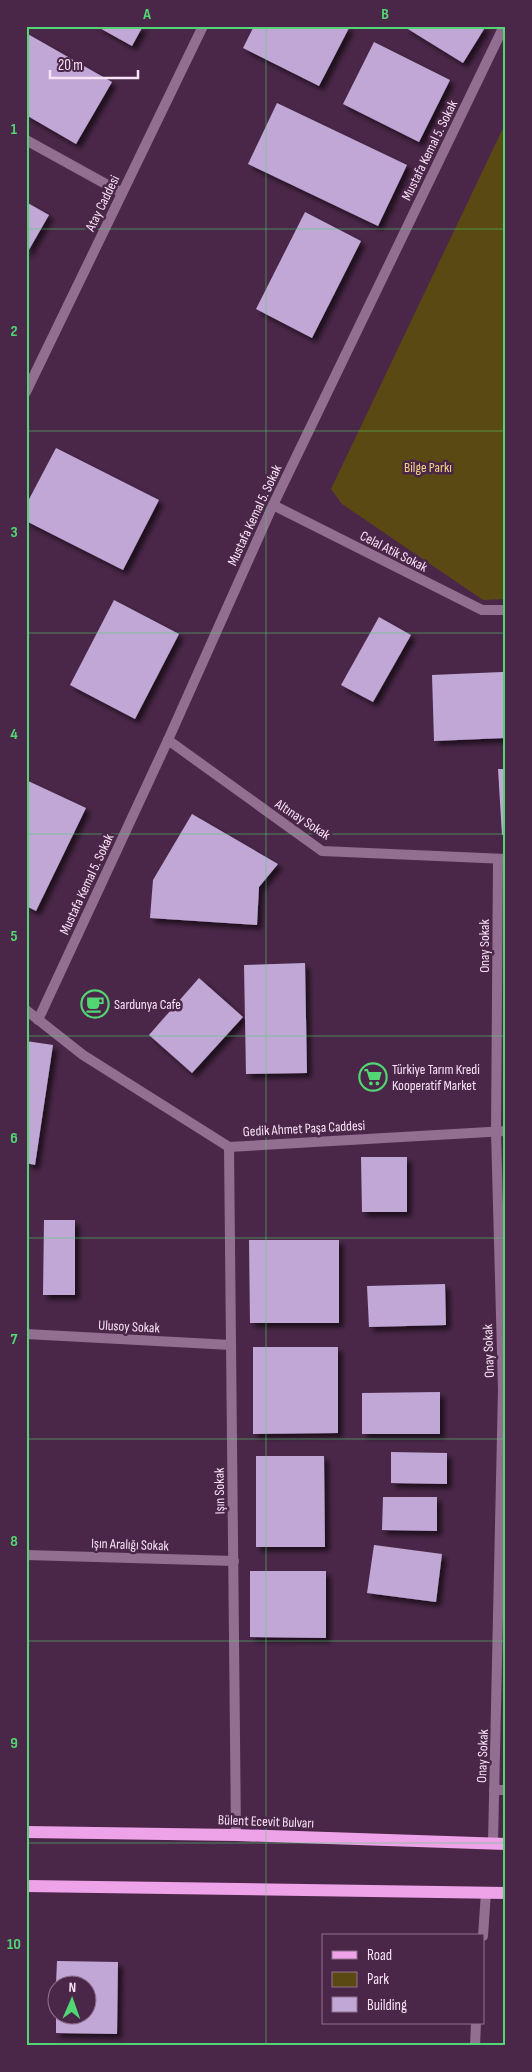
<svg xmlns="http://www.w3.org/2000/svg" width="532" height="2072" viewBox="0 0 532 2072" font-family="'Sofia Sans Condensed',sans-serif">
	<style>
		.green { fill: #5b4913 }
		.building { fill: #c0a7d6; filter: url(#shadow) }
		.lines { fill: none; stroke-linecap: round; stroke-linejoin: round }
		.minor { stroke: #926e90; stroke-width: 10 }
		.tertiary { stroke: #926e90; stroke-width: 10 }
		.primary { stroke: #eea3e9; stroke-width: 12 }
		.grid { fill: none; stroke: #52d673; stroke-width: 1; stroke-opacity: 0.55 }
		.labels { text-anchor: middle; stroke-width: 5; stroke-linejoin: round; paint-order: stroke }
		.street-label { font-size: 14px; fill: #f8e2f6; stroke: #4a2748 }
		.park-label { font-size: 14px; fill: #f6d785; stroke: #4a2748 }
		.poi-label { font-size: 14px; fill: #f8e2f6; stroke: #4a2748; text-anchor: start }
		.neatline { fill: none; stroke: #52d673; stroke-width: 2 }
		.grid-label { font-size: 16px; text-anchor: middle; font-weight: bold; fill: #52d673 }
	</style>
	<defs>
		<filter id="shadow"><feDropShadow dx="4.5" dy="4.5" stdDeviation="2.5" flood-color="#0009"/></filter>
	</defs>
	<rect width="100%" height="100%" fill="#4a2748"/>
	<path class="green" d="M506,122v477l-23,1 -141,-96 -11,-15z"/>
	<g class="building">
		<path d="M96,26h47l-11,20z"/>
		<path d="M254,26h92l3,2 -30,58 -76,-38z"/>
		<path d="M403,26h83l-23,37z"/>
		<path d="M26,33l86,49 -36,62 -50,-29z"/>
		<path d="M374,42l76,38 -31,62 -76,-38z"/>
		<path d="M277,103l130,62 -29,61 -130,-62z"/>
		<path d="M26,202l23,13 -23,40z"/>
		<path d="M305,212l56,29 -49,97 -56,-29z"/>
		<path d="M56,448l103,52 -36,70 -97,-49v-16z"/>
		<path d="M114,600l65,34 -44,85 -65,-34z"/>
		<path d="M379,617l32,18 -38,67 -32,-17z"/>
		<path d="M502,672h4l-1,66 -71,3 -2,-66z"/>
		<path d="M498,769h8v66h-4z"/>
		<path d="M26,780l60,28 -50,103 -10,-5z"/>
		<path d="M192,814l86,50 -19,23 -2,38 -107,-7 3,-38z"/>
		<path d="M305,963l2,110 -61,1 -2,-109z"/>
		<path d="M199,978l44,39 -51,56 -43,-38z"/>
		<path d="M26,1041l27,4 -18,120 -9,-2z"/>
		<path d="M361,1157h46v55h-45z"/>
		<path d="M44,1220h31v75h-32z"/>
		<path d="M249,1240h90v83h-89z"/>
		<path d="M445,1284l1,41 -77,2 -2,-41z"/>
		<path d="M253,1347h85v86l-85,1z"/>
		<path d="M440,1392v42h-78v-41z"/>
		<path d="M391,1452l56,1v31l-56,-1z"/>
		<path d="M256,1456h68l1,91h-69z"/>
		<path d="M383,1497h54v34l-55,-1z"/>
		<path d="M374,1545l68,9 -6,48 -69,-9z"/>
		<path d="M250,1571h76v67l-76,-1z"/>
		<path d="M57,1961l61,1 -1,72 -61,-1v-19h32v-30h-32z"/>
	</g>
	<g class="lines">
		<g class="minor">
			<path d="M26,140l96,53"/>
			<path d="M26,392l177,-366"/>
			<path d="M273,505l209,105h24"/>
			<path d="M168,740l154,111 184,8"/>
			<path d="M38,1020l130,-280 105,-235 231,-479"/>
			<path d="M229,1147l7,688"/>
			<path d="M26,1334l205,11"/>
			<path d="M26,1555l208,6"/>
			<path d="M494,1790h12"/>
			<path d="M493,1843l10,-454 -7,-257 2,-273"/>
			<path d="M483,1936l3,-44"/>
			<path d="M475,2046l1,-23"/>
		</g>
		<path class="tertiary" d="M26,1010l57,45 146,92 277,-16"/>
		<g class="primary">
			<path d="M26,1832l210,3 270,9"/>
			<path d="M26,1886l480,7"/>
		</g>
	</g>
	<path class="grid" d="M266,26v2020M26,229h480M26,431h480M26,633h480M26,834h480M26,1036h480M26,1238h480M26,1439h480M26,1641h480M26,1843h480"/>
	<defs>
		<g id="cafe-ring" transform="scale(1.4375)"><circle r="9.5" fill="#4a2748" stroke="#52d673" stroke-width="1.5"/><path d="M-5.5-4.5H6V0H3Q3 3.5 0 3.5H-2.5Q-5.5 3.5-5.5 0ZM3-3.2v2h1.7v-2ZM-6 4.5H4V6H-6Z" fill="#52d673"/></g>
		<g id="supermarket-ring" transform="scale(1.4375)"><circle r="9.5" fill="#4a2748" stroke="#52d673" stroke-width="1.5"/><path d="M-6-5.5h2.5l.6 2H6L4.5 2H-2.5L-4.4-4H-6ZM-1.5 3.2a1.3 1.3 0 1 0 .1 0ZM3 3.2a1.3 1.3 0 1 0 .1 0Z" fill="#52d673"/></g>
	</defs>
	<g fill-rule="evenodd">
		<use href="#cafe-ring" x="95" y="1004"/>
		<use href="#supermarket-ring" x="373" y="1077"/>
	</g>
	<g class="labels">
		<g class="street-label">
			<text transform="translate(429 150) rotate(-64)" y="5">Mustafa Kemal 5. Sokak</text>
			<text transform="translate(102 203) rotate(-64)" y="5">Atay Caddesi</text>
			<text transform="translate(254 515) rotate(-65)" y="5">Mustafa Kemal 5. Sokak</text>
			<text transform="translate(394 551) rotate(27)" y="5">Celal Atik Sokak</text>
			<text transform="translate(303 819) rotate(33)" y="5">Altınay Sokak</text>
			<text transform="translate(86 884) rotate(-65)" y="5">Mustafa Kemal 5. Sokak</text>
			<text transform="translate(484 946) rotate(-90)" y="5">Onay Sokak</text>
			<text transform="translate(304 1128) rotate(-3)" y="5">Gedik Ahmet Paşa Caddesi</text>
			<text transform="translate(129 1326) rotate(3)" y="5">Ulusoy Sokak</text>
			<text transform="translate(488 1351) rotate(-92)" y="5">Onay Sokak</text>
			<text transform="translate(219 1491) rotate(-91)" y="5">Işın Sokak</text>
			<text transform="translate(130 1544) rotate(2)" y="5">Işın Aralığı Sokak</text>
			<text transform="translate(482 1756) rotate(-88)" y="5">Onay Sokak</text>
			<text transform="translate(266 1821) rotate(2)" y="5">Bülent Ecevit Bulvarı</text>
		</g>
		<g class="park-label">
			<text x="428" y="472">Bilge Parkı</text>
		</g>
		<g class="poi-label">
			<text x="114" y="1009">Sardunya Cafe</text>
			<text x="392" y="1074">Türkiye Tarım Kredi<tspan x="392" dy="16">Kooperatif Market</tspan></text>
		</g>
	</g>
	<rect width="532" height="2072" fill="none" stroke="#4a2748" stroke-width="55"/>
	<rect x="322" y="1934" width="162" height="90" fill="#4a2748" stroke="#90728e"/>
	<rect x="332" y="1951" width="25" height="8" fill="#eea3e9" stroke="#90728e"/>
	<text x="367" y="1960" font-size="15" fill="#f8e2f6">Road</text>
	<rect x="332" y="1972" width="25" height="15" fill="#5b4913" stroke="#90728e"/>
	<text x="367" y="1984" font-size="15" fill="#f8e2f6">Park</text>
	<rect x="332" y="1997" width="25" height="15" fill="#c0a7d6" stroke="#90728e"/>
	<text x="367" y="2010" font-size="15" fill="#f8e2f6">Building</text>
	<g transform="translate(72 2000) rotate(2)"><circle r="24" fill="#4a2748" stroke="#90728e"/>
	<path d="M0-4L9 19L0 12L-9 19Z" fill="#52d673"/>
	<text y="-8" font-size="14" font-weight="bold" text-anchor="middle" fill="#f8e2f6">N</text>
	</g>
	<path d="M50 70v8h88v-8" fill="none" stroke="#f8e2f6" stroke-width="2.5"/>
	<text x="58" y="70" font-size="15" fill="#f8e2f6" stroke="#4a2748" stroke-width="4" paint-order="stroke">20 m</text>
	<rect x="28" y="28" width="476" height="2016" class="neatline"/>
	<g class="grid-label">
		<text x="147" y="19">A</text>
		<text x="385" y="19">B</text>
		<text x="14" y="134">1</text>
		<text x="14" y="336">2</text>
		<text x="14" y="537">3</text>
		<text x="14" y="739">4</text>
		<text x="14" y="941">5</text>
		<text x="14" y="1143">6</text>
		<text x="14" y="1344">7</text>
		<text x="14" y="1546">8</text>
		<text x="14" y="1748">9</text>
		<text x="14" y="1949">10</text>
	</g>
</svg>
